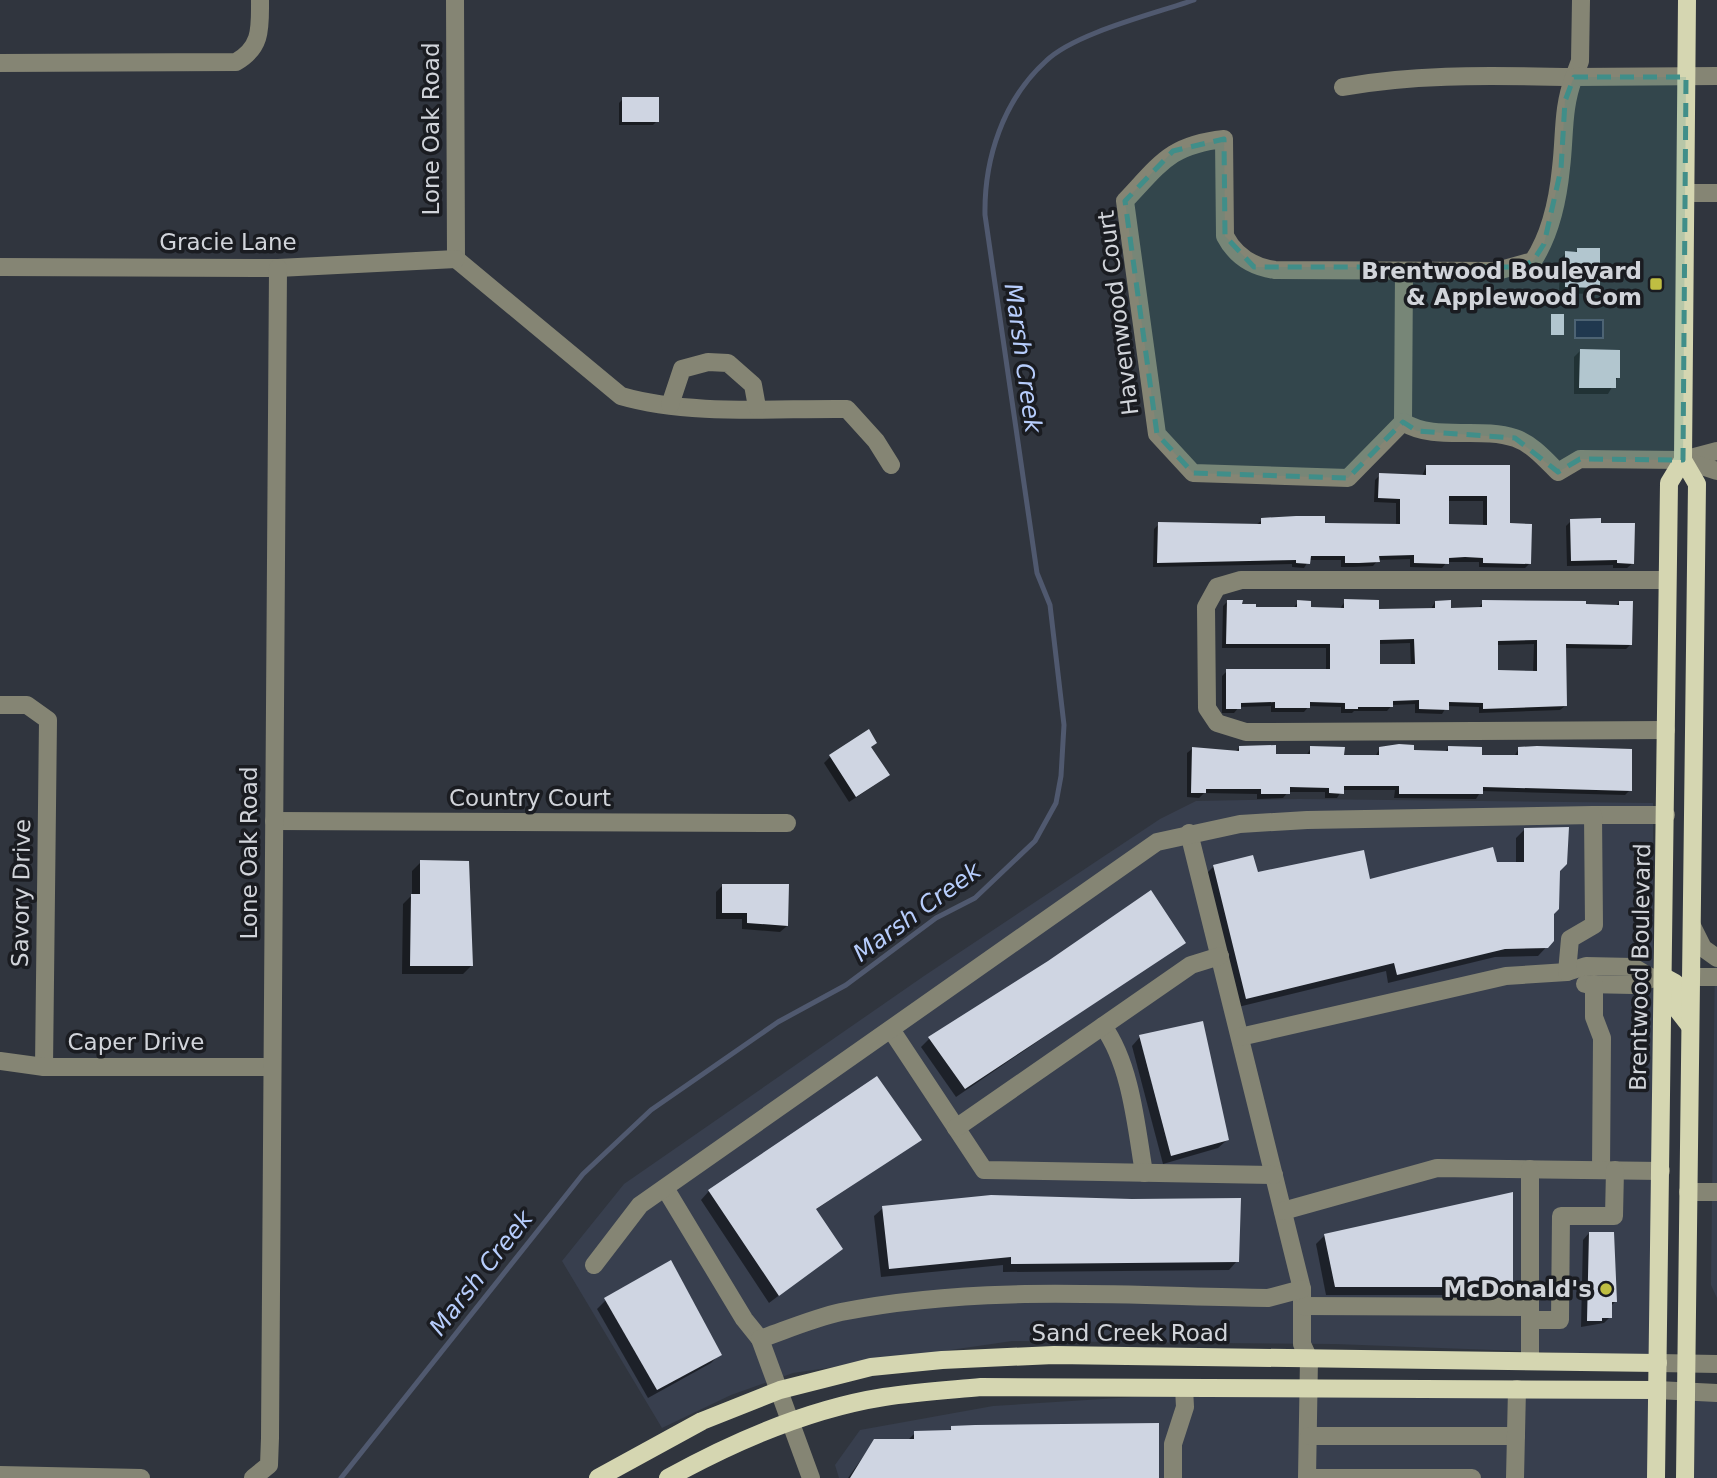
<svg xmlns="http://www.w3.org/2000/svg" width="1717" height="1478" viewBox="0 0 1717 1478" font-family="'DejaVu Sans',sans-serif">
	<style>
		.built { fill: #383f4e }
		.water { fill: #182441; stroke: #50596f; stroke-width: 2 }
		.shadow { fill: #0007; fill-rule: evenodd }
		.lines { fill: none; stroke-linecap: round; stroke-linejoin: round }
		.stream { stroke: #50596f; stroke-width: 5 }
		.building { fill: #cfd5e2; fill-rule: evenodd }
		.minor { stroke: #858574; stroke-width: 18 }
		.major { stroke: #d5d6b1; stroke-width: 18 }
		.marked { fill: #408e89; fill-opacity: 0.2; stroke: #408e89; stroke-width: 5; stroke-dasharray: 14 9; stroke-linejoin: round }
		.poi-dot { fill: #bfbe42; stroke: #1a1c21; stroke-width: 2.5 }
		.labels { text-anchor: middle; stroke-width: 7; stroke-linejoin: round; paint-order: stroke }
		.street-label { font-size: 23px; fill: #d1d4da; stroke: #1a1c21 }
		.poi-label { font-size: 23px; font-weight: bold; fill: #d1d4da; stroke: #1a1c21; text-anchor: end }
		.water-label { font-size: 24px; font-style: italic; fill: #b7cdfc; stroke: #1a1c21 }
	</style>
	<rect width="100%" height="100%" fill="#30353e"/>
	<g class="built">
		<path d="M1299,799l354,4v553l-318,-12 -323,-3 -219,32 -62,22 -69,33 -100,-167 62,-77 300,-208 236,-157 36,-18z"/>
		<path d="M1715,953h2v345l-6,-13z"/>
		<path d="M1165,1395l486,2 -3,81h-809l-4,-13 25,-35 133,-24z"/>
		<path d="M1695,1398h22v80h-23z"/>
	</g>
	<rect class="water" x="1575" y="320" width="28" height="18"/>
	<g class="shadow">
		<path d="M623,99l34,22 -4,4h-34v-22z"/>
		<path d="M1578,249l20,38 -6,7 -33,-1 1,-34 6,-6h8z"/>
		<path d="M1580,351l38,26 -10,17h-34v-37z"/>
		<path d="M1426,467h82v58l22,38 -5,5 -46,-1v-5h-32l-5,6 -32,-1v-8l-32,1 -5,6 -20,1h-12v-7h-32l-5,8 -12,-1v-3l-139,3 1,-38 5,-5 97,1 6,-5 61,5h73v-22l-22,-1 1,-22 5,-5 42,1zM1447,501h36v25l-36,-1z"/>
		<path d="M1571,521l62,42 -6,5h-14v-3l-46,1 -1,-40z"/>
		<path d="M1228,601l26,8h39l5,-7 11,7h31l5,-8 32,9 54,-1 4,-7 14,8 29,-1 5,-7 132,5 4,-5 12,42 -5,5 -62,-1 1,58 -5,4 -81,3v-6l-32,-1 -5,8 -27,-1v-9l-23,1 -5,6h-33l-2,2h-11v-6l-32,-1 -5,6h-33v-6l-32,1 -5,6h-12v-37l5,-5h99v-23h-104l1,-42zM1410,643l1,23h-32v-22zM1534,644l-1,28h-37v-27z"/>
		<path d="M870,748l11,33 -32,21 -25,-39 6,-6z"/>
		<path d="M1239,748l35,8h32l5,-8 31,8 33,1 5,-9 64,5 4,-5 32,9h34l5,-9 111,42 -5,5 -144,-4 -5,8 -82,-1 1,-8h-53l-5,8h-12v-6h-37l-5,6 -26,1v-5l-53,-1 -5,5 -12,-1v-44l5,-4 43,3z"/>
		<path d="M1525,829l33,41 -6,44 1,26 -15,16 -43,1 -107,26 -2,-12 -148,36 -33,-132 9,-9 42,8 112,7 148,-17v-26z"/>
		<path d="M421,862l51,103 -9,9h-61l1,-70 9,-9v-24z"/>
		<path d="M723,885l64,41 -7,6 -38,-3v-10h-26v-27z"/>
		<path d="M1184,942l-228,155 -35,-50 8,-8z"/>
		<path d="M1140,1037l87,103 -9,8 -55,16 -31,-118z"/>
		<path d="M920,1140l-105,70 25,39 -71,54 -68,-103 8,-9z"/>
		<path d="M883,1208l354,53 -8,9 -226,2v-7l-122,12 -7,-61z"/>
		<path d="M1589,1233l26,69 -4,4 -1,11 -6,6 -23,4 2,-87z"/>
		<path d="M1325,1235l186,51 -8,9h-177l-10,-51z"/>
		<path d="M606,1300l114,54 -9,9 -63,35 -51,-89z"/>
		<path d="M952,1428l205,50h-309l27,-38 32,1 8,-8 32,-1z"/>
	</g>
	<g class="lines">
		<path class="stream" d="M341,1478l242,-304 68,-64 127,-88 68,-37 90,-67 39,-20 60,-57 21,-38 5,-27 3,-51 -14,-120 -13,-32 -52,-358c-1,-56 18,-115 61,-154 29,-28 108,-47 148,-61"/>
	</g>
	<g class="building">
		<rect x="622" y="97" width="37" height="25"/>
		<path d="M1577,248h23v40l-35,-1v-36l12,1z"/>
		<rect x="1551" y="314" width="13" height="21"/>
		<path d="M1580,349l40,1v28h-4v10h-37z"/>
		<path d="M1426,465h84v58l22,1 -1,40 -48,-1v-5l-18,-1 -16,1v6l-35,-1v-8l-35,1 1,6 -21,1h-14v-7h-34l-1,8 -14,-1v-3l-139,3 1,-41 103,2v-6l35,-2h29v7l75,1v-25l-22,-1 1,-25 47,2zM1449,496h38v29l-38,-1z"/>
		<path d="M1601,518v5h34l-1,41 -17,-1v-3l-46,1 -1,-42z"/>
		<path d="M1344,599l35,1v9l56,-1v-7l16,-1v8l31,-1v-7l104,1v3l33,1v-4h14l-1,44 -66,-1 1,62 -84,3v-6l-34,-1v8l-30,-1v-9l-26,1v6h-35v2h-13v-6l-35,-1v6h-35v-6l-34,1v6h-15v-40h104v-25h-104l1,-44h16l-1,4h14v3h41v-7l14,1v6l33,1zM1414,639l1,25h-35v-24zM1537,640v31l-39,-1v-29z"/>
		<path d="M869,729l8,14 -6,4 19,28 -34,22 -27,-42z"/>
		<path d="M1399,744l15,1v5l34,1v-5l34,1v8h36v-8l19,-1 95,3v42l-149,-4v7h-84v-8h-55v8l-15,-1v-5l-39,-1v7h-29v-5h-55v4h-15l1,-46 47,4v-5l37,-1v9h34v-8l35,1 -1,8h35v-8z"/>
		<path d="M1569,827l-2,37 -7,7 -1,38 -5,5v27l-6,7 -43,1 -108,26 -3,-12 -148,36 -33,-134 40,-10 5,17 106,-22 6,29 123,-32 4,15h27v-34z"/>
		<path d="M420,860l49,1 4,105h-63l1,-72h9z"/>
		<path d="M722,884h67l-1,42 -41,-3v-10h-25z"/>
		<path d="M1151,890l35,53 -221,146 -37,-52 120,-76z"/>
		<path d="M1203,1021l26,119 -58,16 -32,-121z"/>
		<path d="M877,1076l45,64 -106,69 27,40 -64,47 -71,-106z"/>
		<path d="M1513,1192v95h-178l-11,-53z"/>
		<path d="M991,1195l141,4 109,-1 -2,64 -228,2v-7l-122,12 -7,-63z"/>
		<path d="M1589,1232h25l3,70h-5v16h-10v3h-15z"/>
		<path d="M671,1260l51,95 -65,35 -53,-92z"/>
		<path d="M1159,1423v55h-309l24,-39h40v-8l37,-1v-4l24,-1z"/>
	</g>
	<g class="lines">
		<g class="minor">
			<path d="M455,0l1,259"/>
			<path d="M0,63l236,-1c26,-15 24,-34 24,-62"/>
			<path d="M1343,87c76,-14 154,-11 231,-10l6,-16 1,-61"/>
			<path d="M1686,193h31"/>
			<path d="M456,259l165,137c69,20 154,12 226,13l29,32 15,24"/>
			<path d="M0,267l278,1 178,-9"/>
			<path d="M1404,271l-1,151 -55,56 -155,-5 -36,-39 -32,-233c36,-38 45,-56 99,-62l1,97c11,21 28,31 50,34l222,1 36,-10c17,-26 25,-62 28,-93 4,-32 1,-60 13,-91l143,-1"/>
			<path d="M670,405l12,-36 26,-7 20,1 25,22 4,22"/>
			<path d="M1403,422c32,20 76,4 112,16 17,6 30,21 43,34l22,-13 103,1 34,-9"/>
			<path d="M1683,460l34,11"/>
			<path d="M0,705h27l21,15 -4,347"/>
			<path d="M1666,730l-420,2 -29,-9 -10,-15 -1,-101 11,-20 24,-7h426"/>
			<path d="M1593,815h73"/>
			<path d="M274,821l513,2"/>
			<path d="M1189,833l113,456v55l7,15 -2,119h165"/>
			<path d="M1692,926l11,22 14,10"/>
			<path d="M1691,977h26"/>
			<path d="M1585,984l48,1 24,-8"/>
			<path d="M1594,984v33l8,21 -1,132"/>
			<path d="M1103,1026c28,39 33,99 41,147"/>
			<path d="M892,1031l92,139 290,5"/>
			<path d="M1240,1037l266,-61 61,-4 19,-6 47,1 17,10"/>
			<path d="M0,1061l44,6h228"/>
			<path d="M956,1128l235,-163 29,-9"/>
			<path d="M665,1188l79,131 16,20"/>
			<path d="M1688,1192h29"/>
			<path d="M1283,1211l154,-43 224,3"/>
			<path d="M594,1265l46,-60 517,-363 83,-18 67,-4 286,-5 1,110 -24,14 -3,33"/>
			<path d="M1302,1306l228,1"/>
			<path d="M1530,1320h30l1,-104h53l1,-46"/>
			<path d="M1530,1360v-191"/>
			<path d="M1658,1363l59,1"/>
			<path d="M1657,1390l60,3"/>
			<path d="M1309,1436h207"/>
			<path d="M0,1475l141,3"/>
			<path d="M253,1478l16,-13 1,-27 8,-1170"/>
			<path d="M811,1478l-51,-139c26,-9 54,-21 81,-27 140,-28 285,-16 427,-14l34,-9"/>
			<path d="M1173,1478v-34l12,-37 -1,-19"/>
			<path d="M1515,1478l2,-89"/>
		</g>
		<g class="major">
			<path d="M1664,977l11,6 1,25 14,18"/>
			<path d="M598,1478l104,-57 78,-31 91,-23 71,-7 112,-5 604,8"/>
			<path d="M668,1478c67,-37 140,-69 216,-81 32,-5 65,-7 97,-10l676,3"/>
			<path d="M1656,1478l13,-995 14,-23"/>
			<path d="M1685,1478l12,-994 -14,-24 4,-460"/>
		</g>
	</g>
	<path class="marked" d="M1574,77h112l-3,383 -103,-1 -22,13 -43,-34 -98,-7 -14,-9 -55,56 -155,-5 -36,-39 -32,-233 48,-50 51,-12 1,97 29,31h266l13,-6 11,-17 17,-75 4,-68z"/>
	<g class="poi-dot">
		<rect x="1649" y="277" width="14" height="14" rx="3.5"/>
		<circle cx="1606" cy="1289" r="7"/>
	</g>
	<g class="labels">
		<g class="street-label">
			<text transform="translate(431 129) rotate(-90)" y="8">Lone Oak Road</text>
			<text x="228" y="250">Gracie Lane</text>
			<text transform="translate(1118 313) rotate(-97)" y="8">Havenwood Court</text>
			<text x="530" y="806">Country Court</text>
			<text transform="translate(249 853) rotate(-90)" y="8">Lone Oak Road</text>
			<text transform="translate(21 893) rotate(-89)" y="8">Savory Drive</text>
			<text transform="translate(1640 967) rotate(-89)" y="8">Brentwood Boulevard</text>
			<text x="136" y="1050">Caper Drive</text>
			<text x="1130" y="1341">Sand Creek Road</text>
		</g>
		<g class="poi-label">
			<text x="1642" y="279">Brentwood Boulevard<tspan x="1642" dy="26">&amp; Applewood Com</tspan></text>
			<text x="1592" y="1297">McDonald's</text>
		</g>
		<g class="water-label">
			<text transform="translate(1023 358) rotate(82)" y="8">Marsh Creek</text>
			<text transform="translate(917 912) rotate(-36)" y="8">Marsh Creek</text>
			<text transform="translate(481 1273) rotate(-52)" y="8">Marsh Creek</text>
		</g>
	</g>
</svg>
